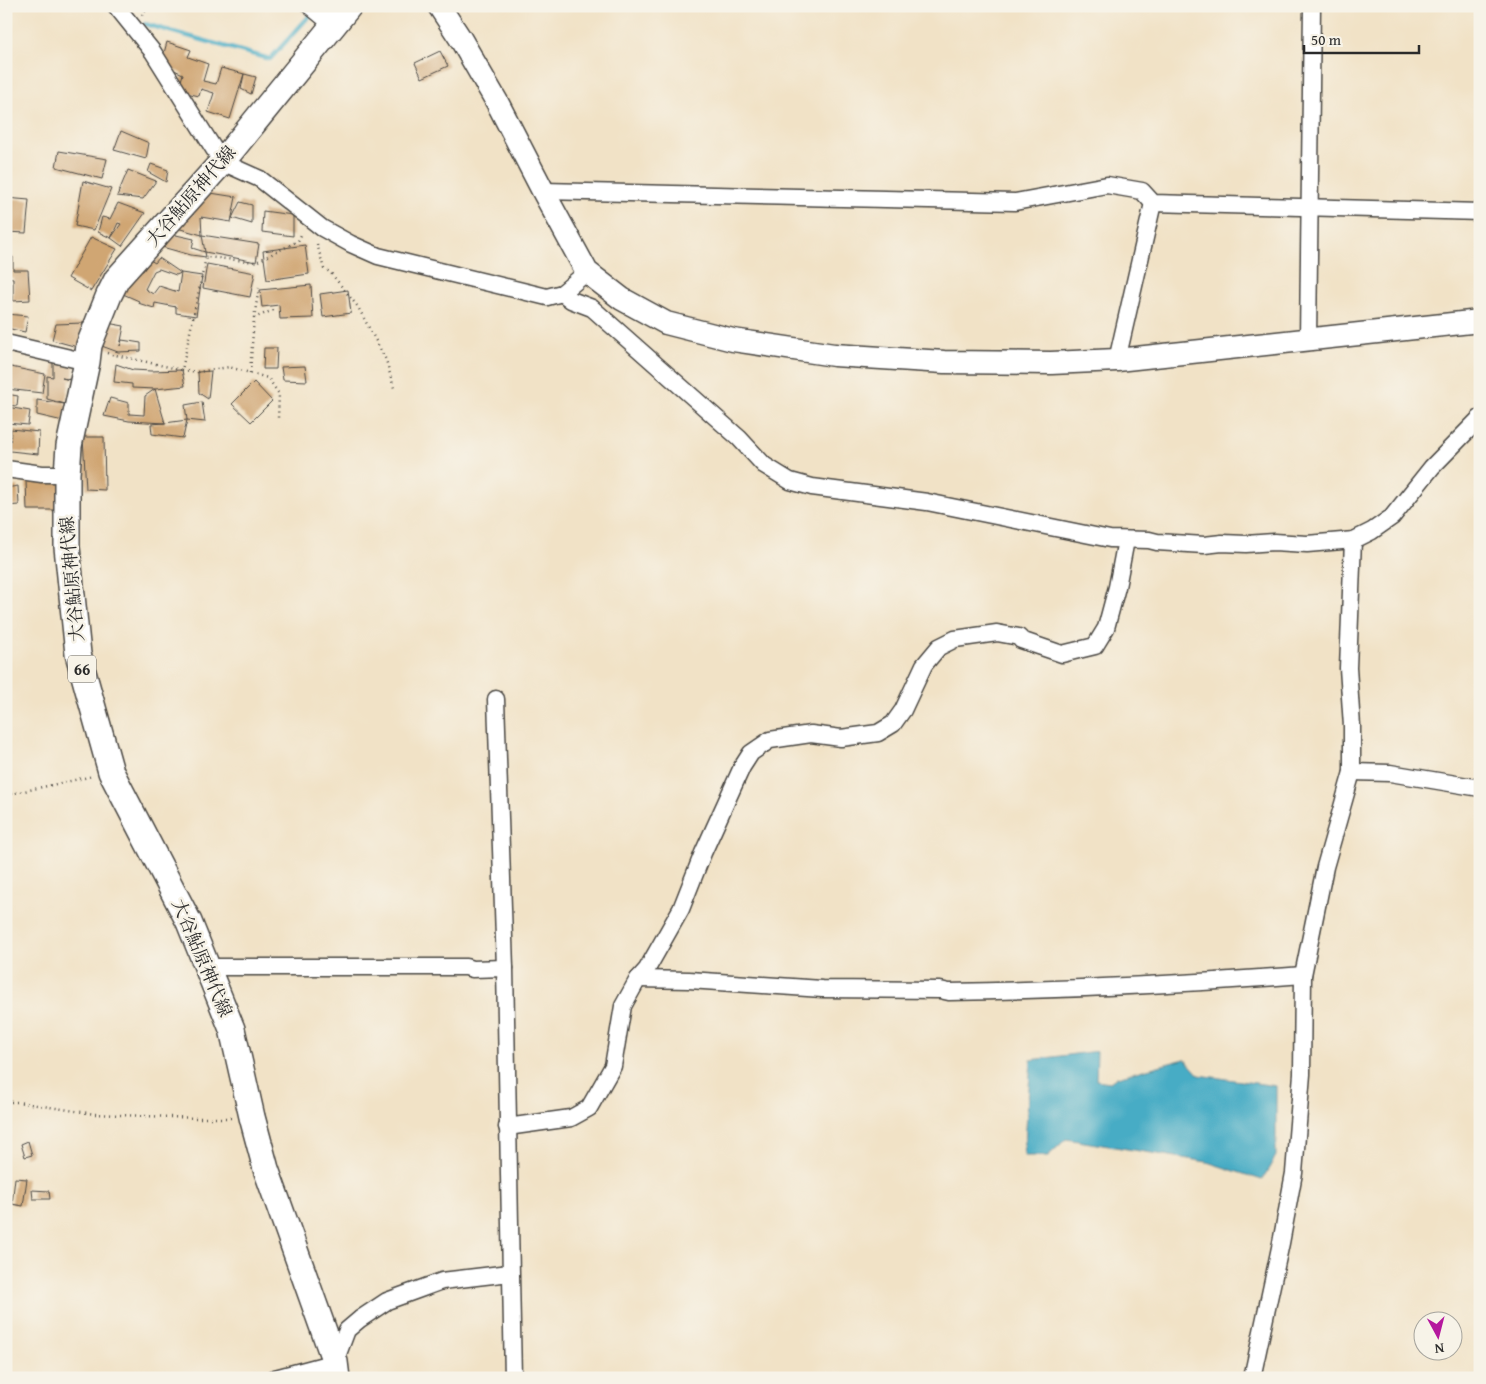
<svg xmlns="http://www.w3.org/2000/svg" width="1486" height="1384" viewBox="0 0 1486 1384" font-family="'Gentium Book Plus','Noto Serif JP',serif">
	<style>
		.water { fill: #46acc5; stroke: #386c78 }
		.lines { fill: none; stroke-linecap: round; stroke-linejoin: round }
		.stream { stroke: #46acc5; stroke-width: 4.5 }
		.building { fill: #d0a673; fill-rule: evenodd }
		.street-casing { stroke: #494642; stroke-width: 19 }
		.secondary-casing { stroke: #494642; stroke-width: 25 }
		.primary-casing { stroke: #494642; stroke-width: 28 }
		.path { stroke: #494642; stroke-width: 2.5; stroke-dasharray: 1 4; stroke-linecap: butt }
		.street { stroke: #fff; stroke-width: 16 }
		.secondary { stroke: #fff; stroke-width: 22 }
		.primary { stroke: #fff; stroke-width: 25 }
		.labels { text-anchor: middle; stroke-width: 5; stroke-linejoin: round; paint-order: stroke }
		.shield { fill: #f7f3e8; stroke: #686764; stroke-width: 1 }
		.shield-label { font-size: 16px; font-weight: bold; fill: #2b2b2b }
		.street-label { font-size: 18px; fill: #2b2b2b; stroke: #f7f3e8 }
	</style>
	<rect width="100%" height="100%" fill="#f7f3e8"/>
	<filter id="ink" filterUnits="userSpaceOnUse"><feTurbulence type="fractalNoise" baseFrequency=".02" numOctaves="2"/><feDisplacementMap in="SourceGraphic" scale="10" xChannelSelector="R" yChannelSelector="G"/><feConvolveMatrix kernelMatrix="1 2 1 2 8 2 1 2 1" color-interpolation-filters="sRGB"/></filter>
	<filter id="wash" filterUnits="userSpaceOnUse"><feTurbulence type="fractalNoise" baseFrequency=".0096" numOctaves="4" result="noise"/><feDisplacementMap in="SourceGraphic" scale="20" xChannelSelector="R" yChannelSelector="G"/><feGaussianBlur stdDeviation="1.12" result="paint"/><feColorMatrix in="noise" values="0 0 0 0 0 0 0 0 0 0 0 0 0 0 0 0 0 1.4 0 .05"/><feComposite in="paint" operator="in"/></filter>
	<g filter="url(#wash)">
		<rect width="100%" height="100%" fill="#f1e2c6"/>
		<path class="water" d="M1097,1051l-1,29 14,2 7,-5 68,-18 14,16 77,11v70l-14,24 -55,-18 -141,-23 -18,17h-24l7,-96z"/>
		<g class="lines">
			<path class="stream" d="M145,24l125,35 43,-47"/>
		</g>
		<g id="blocks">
			<g class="building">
				<path d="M167,42l24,8 -3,7 20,7 -5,17 13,3 5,-16 35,9 -5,17 -10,-5 3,-15 -14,45 -22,-7 6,-19 -13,-4 -2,7 -21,-5 5,-17 -22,-10z"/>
				<path d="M440,51l8,15 -26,12 -7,-15z"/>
				<path d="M121,131l28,12 -3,16 -32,-9z"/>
				<path d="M59,151l48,8 -5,20 -46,-12z"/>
				<path d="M151,164l17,6 -2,12 -18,-10z"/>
				<path d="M128,170l28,11 -13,18 -26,-3z"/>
				<path d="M83,181l28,8 -17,41 -19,-4z"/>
				<path d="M198,191l38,6 -5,25 -30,-5 1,18 -25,-7 3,-16 13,3z"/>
				<path d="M6,198l23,2 -3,33 -20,-1z"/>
				<path d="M240,202l12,3v19l-20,-6z"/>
				<path d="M118,203l27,10 -23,33 -11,-8 10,-14 -3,-1 -7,15 -13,-6 4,-15 8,2z"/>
				<path d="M263,211l30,4v21l-31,-4z"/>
				<path d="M167,233l27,6 -2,9 13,4 -3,-17 57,9 -3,18 -51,-10 1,5 -15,-2 -29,-8z"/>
				<path d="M91,237l26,12 -26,42 -23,-13z"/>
				<path d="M305,245l4,29 -42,6 -4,-29z"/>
				<path d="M6,257h7v13h15l2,30 -17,1v-23l-7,-1z"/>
				<path d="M159,258l22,15 21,3 -6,40 -20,-3v-6l-21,-4 -1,5 -16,-5 1,-2 -16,-7 14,-23h6l7,-11 5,3zM159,269l17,6 5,-2 -3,19 -19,-6 -6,8 -8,-5 9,-18z"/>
				<path d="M207,264l48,9 -5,24 -47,-9z"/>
				<path d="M311,285l2,33 -33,1 -1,-14 -17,2 -2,-17z"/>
				<path d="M348,290l3,23 -28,4 -3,-23z"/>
				<path d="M6,314l22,2 -3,16 -19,-4z"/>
				<path d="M83,323l-2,25 -29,-8 4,-16z"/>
				<path d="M107,323l17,3 -4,20 2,-6 19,3v8l-23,1 -19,-7z"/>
				<path d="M264,348h13l-1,21h-13z"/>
				<path d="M53,362l21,3 -1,15 -11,-2 8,2 -5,24 2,2 -4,15 -26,-6v-15l28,4 -18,-5v-23l6,1z"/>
				<path d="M116,364l17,6 18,1 31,-1 3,16 -30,3 -23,-1v-4l-18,-2z"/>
				<path d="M6,366l39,8 -3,19 -36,-4z"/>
				<path d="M305,366l2,15 -24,-1 -2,-13z"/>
				<path d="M211,371l-3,28 -9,-6 -1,-21z"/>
				<path d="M254,382l18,19 -21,21 -19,-18z"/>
				<path d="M155,389l10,34 22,-3 -4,18 -31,-4 -1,-10 14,-1 -36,-2 -25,-5 6,-18 19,5v11l15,1 1,-19z"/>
				<path d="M6,394l12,2 -1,10 -11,-1z"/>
				<path d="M202,402l3,20 -18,-2 -2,-15z"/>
				<path d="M7,407l23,4 -2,14 -21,-2z"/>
				<path d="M11,429l28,3 -1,22 -28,-3z"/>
				<path d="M83,437h21l1,53 -19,-1z"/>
				<path d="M26,480l37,2v28h-36z"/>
				<path d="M18,486l1,19 -13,1v-18z"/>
				<path d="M28,1141l4,14 -7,2 -4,-13z"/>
				<path d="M15,1178l12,1 -4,27 -11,-2z"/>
				<path d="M32,1190l17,1 1,8h-17z"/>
			</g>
		</g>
	</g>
	<g filter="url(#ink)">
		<use href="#blocks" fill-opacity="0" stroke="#494642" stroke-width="1"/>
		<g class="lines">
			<g class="street-casing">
				<g id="street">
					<path d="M116,6l37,46 69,110 38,17 62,49 29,16 27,12 169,41 15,-4 25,-21"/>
					<path d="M310,6l23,19"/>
					<path d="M543,191l472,11 92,-17 35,6 11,12 327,9"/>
					<path d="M562,293l9,7 21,8 147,130 25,27 26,16 22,6 115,15 183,37 39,1 8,2 47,3 18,-2 24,1 28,-2 33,2 47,-4 18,-9 20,-14 40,-50 48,-49"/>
					<path d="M1308,340l4,-334"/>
					<path d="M6,343l81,19"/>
					<path d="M1117,360l36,-157"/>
					<path d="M6,469l36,5h25"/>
					<path d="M496,699l9,269 8,410"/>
					<path d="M1352,772l38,1 90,15"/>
					<path d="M207,967h259l6,2 33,-1"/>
					<path d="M638,979l51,1 133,9 118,1 9,2c118,-2 236,-8 354,-17"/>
					<path d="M507,1127l64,-9 18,-10 24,-42 10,-60 15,-27 9,-10 34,-60 22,-56 39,-86 9,-14 19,-13 41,-6 30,4 37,-5 15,-9 10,-14 21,-45 15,-18 16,-8 42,-6 22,4 2,3 41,14 33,-8 11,-18 11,-41 9,-47"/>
					<path d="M275,1378l60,-16 12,-32 13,-11 27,-18 55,-20 68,-8"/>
					<path d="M1252,1378l29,-135 13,-70 8,-99 1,-99 22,-108 27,-95v-46l-4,-58 5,-128"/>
				</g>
			</g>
			<g class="secondary-casing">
				<path id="secondary" d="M439,6l21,32 37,64 46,89 44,81 35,27 44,24 67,17 101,15 110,7 107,1 66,-3 363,-39"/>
			</g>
			<g class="primary-casing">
				<path id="primary" d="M337,1378l-2,-16 -69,-193 -14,-52 -20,-88 -43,-107 -78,-150 -33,-118 -11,-107v-73l2,-28 18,-84 2,-17 20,-50 8,-16 105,-117 127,-156"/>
			</g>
			<g class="path">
				<path d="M142,15l7,-9"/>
				<path d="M317,244l7,25 6,3 28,35 28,53 8,28"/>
				<path d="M254,318l5,-30"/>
				<path d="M107,353l75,17 24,-113 50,5 42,-21 4,-8"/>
				<path d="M182,370l16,2 31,-5 39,11 11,16 -1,25"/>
				<path d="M250,373l4,-55 22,-9"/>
				<path d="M6,795l87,-19"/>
				<path d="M6,1102h11l78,12 102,4h34"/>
			</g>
			<use href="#street" class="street"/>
			<use href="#secondary" class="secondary"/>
			<use href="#primary" class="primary"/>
		</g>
	</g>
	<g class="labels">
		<rect class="shield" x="68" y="655.5" width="28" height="27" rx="4"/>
		<g class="shield-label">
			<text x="82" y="675">66</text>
		</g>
		<g class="street-label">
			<text transform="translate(191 196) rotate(-49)" y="6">大谷鮎原神代線</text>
			<text transform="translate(72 579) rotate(-95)" y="6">大谷鮎原神代線</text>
			<text transform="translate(202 958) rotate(67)" y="6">大谷鮎原神代線</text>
		</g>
	</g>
	<rect width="1486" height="1384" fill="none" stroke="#f7f3e8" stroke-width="25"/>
	<g transform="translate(1438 1336) rotate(173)"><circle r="24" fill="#f7f3e8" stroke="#a5a39c"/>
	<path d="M0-4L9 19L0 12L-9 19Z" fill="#b5179e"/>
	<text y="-8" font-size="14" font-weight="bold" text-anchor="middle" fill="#2b2b2b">N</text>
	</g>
	<path d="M1304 45v8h115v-8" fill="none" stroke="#2b2b2b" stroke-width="2.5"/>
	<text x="1311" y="45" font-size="15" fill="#2b2b2b" stroke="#f7f3e8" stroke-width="4" paint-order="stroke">50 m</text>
</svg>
